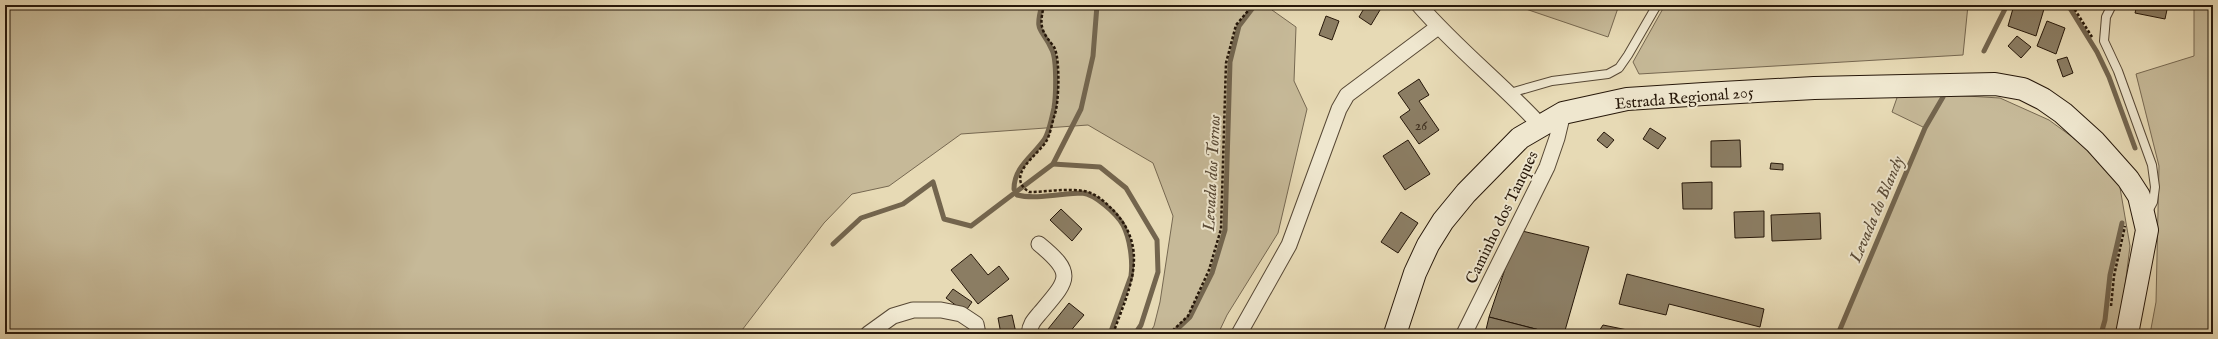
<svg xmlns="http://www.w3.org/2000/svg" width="2218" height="339" viewBox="0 0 2218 339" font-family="'IM FELL English',serif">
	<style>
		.green { fill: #c6b998; stroke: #766851 }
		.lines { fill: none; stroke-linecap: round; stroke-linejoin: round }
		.stream { stroke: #73654e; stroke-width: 5 }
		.building { fill: #8b7d63; stroke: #27180a }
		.service-casing { stroke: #574835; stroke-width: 10 }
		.minor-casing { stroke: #574835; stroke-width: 17 }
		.secondary-casing { stroke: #27180a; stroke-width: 24 }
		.path { stroke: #27180a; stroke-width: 2.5; stroke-dasharray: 3 2; stroke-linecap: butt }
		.service { stroke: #efe7cf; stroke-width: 8 }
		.minor { stroke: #efe7cf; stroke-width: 15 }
		.secondary { stroke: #efe7cf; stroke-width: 22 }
		.labels { text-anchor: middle; stroke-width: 4; stroke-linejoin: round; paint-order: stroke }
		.number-label { font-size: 14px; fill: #403120 }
		.street-label { font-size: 16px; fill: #27180a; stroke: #efe7cf }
		.water-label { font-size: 17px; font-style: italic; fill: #5a4b37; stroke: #efe7cf }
	</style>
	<rect width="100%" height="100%" fill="#e7dab5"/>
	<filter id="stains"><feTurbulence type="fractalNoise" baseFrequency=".005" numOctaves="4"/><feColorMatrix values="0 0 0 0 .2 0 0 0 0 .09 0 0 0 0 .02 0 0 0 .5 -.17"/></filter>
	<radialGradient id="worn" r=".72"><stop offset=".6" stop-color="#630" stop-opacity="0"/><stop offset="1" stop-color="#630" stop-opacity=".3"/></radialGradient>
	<g class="green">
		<path d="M5,5h1270l-3,5 24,17 -2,54 13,28 -29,124 -51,82 -9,19h-69l5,-8 6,-24 13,-86 -20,-53 -65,-38 -127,9 -72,52 -37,8 -28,29 -85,111h-734z"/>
		<path d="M1514,5h105l-11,32z"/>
		<path d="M1665,5h303l-5,50 -324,19 -6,-12z"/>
		<path d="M2194,5h19v329h-63l6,-32 3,-136 -23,-92 58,-18z"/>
		<path d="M1899,92l101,6 49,22 41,30 28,26 12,70 -11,88h-281l87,-206 -33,-16z"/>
	</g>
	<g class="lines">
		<g class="stream">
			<path d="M2068,5l29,47 12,25 26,71"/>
			<path d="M1984,51l23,-46"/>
			<path d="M1053,164l47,3 26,21 31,52 1,32 -17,53 -6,9"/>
			<path d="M1014,189c0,-22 18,-32 30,-49 5,-7 8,-23 10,-32 2,-12 3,-48 -2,-58 -10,-23 -18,-16 -10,-45"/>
			<path d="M1017,195c19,5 46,-2 65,-2 13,1 35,21 41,32 7,14 10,35 8,51l-21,58"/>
			<path d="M833,244l28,-26 42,-14 30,-22 11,37 27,7 82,-62 28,-55 12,-53 4,-51"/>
			<path d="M1172,334l18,-17 22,-44 13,-43 5,-168 9,-36 16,-21"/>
			<path d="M1838,334l87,-206 18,-31"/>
			<path d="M2101,334l4,-14 5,-45 12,-52"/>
		</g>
	</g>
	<g class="building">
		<path d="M1366,5h17l-12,20 -12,-8z"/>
		<path d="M2014,5h17l13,4 -8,27 -28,-10z"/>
		<path d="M2137,5h31l-3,14 -30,-6z"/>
		<path d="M1326,16l13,5 -7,19 -13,-5z"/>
		<path d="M2047,21l18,7 -9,26 -19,-8z"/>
		<path d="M2017,36l14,11 -10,11 -13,-12z"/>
		<path d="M2067,57l6,16 -10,4 -6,-17z"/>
		<path d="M1419,79l10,16 -10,6 20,29 -20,14 -19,-27 10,-7 -12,-17z"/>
		<path d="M1650,128l16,10 -8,11 -15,-10z"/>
		<path d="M1604,132l10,8 -7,8 -10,-8z"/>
		<path d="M1408,140l22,34 -25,16 -22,-34z"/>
		<path d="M1740,140l1,27h-30v-26z"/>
		<path d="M1771,163l12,1v6l-13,-1z"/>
		<path d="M1712,182v27h-29l-1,-26z"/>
		<path d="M1061,209l21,20 -10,12 -22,-21z"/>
		<path d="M1764,211v26l-29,1 -1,-26z"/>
		<path d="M1401,212l17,11 -20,30 -17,-11z"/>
		<path d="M1820,213l1,26 -49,2 -1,-26z"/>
		<path d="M1518,230l71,17 -25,87h-9l-66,-17z"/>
		<path d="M971,254l17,21 11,-9 10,13 -31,25 -27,-34z"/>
		<path d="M1627,274l137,35 -4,18 -91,-23 -3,11 -47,-11z"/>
		<path d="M953,289l19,13 -7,10 -19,-14z"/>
		<path d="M1069,303l15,12 -16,19h-14l-6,-5z"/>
		<path d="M1012,315l4,18 -15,1 -3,-16z"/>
		<path d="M1489,317l66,17h-70z"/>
		<path d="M1603,325l44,9h-50z"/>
	</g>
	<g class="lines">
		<g class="service-casing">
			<g id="service">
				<path d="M2112,5l-6,12 -2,24 14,30 34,94 3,22 -2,15 -6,11"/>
				<path d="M1510,93l42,-12 56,-7 11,-6 9,-13 29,-50"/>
			</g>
		</g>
		<g class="minor-casing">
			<g id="minor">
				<path d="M1419,5c37,43 82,78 121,120"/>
				<path d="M868,334l25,-18 20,-6h28l20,4 15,10 2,10"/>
				<path d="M1029,334c1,-10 5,-14 11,-21 28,-33 36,-39 -1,-69"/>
				<path d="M1239,334l50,-89 50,-136 8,-14 91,-68"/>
				<path d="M1464,334l83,-167 10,-29 6,-25"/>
			</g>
		</g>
		<g class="secondary-casing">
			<path id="secondary" d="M1395,334l20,-61 13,-28 15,-24 23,-28 54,-55 43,-25 64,-14 77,-5 110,-6 181,-4 28,5 20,10 20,14 32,29 33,37 11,17 8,34 -20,104"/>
		</g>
		<g class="path">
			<path d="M1044,5c-3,14 -5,22 4,34 2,3 6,7 7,10 5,13 4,52 0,65 -3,8 -4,18 -8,26 -8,15 -43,35 -18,52 17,0 38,-4 55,-1 12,2 22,12 30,20 37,40 14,80 -1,123"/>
			<path d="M2072,5l20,32"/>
			<path d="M2111,306l3,-30 11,-50"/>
			<path d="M1169,334l19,-18 21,-46 12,-41 5,-166 10,-38 17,-20"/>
		</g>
		<use href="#service" class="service"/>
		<use href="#minor" class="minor"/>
		<use href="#secondary" class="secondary"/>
	</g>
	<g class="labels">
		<g class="number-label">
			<text x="1421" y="130">26</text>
		</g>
		<g class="street-label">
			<text transform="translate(1684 97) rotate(-5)" y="6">Estrada Regional 205</text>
			<text transform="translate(1501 217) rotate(-64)" y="6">Caminho dos Tanques</text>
		</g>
		<g class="water-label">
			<text transform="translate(1211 173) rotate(-87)" y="6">Levada dos Tornos</text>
			<text transform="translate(1876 209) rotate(-67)" y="6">Levada do Blandy</text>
		</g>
	</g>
	<rect width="2218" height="339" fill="none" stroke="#e7dab5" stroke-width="20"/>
	<rect x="6" y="6" width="2206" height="327" fill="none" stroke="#27180a" stroke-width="2"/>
	<rect x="10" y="10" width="2198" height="319" fill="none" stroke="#27180a"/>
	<rect width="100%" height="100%" filter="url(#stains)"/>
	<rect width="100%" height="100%" fill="url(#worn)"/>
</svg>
